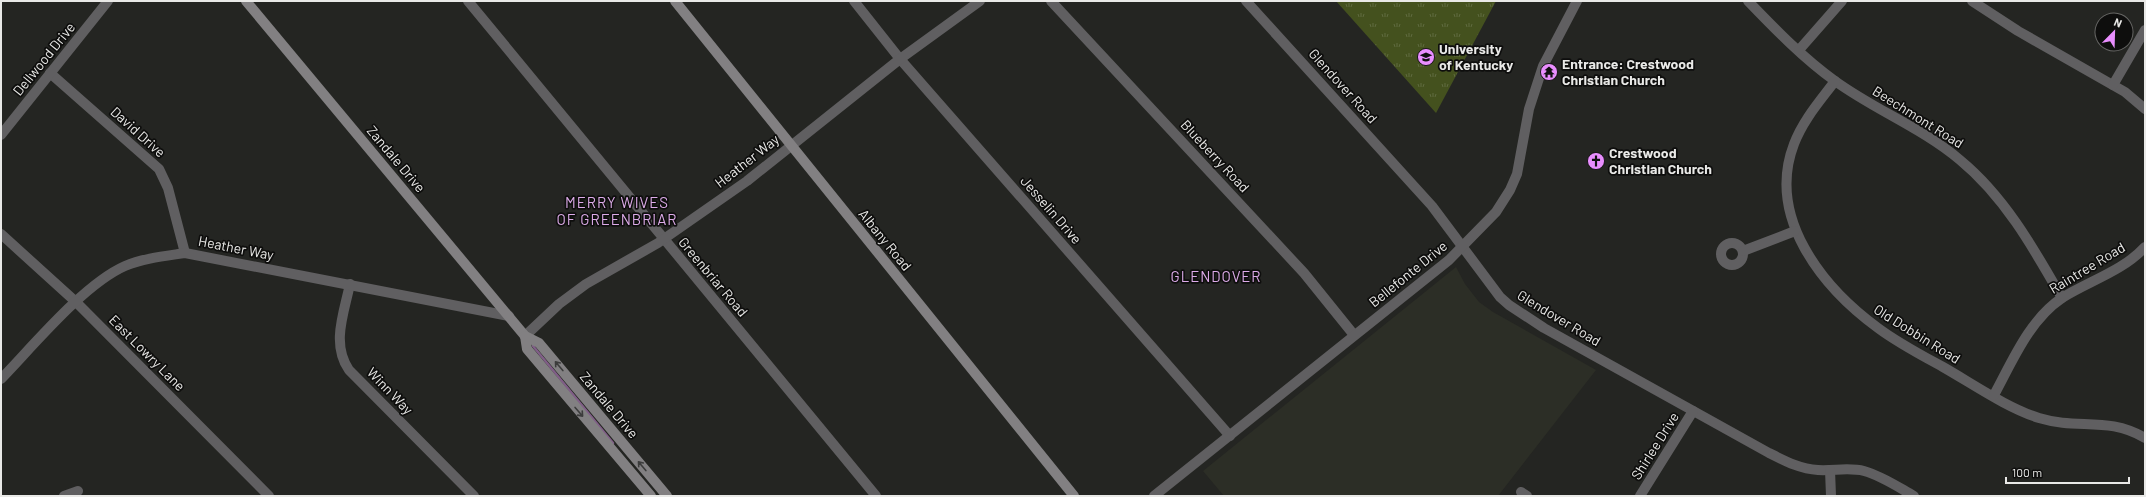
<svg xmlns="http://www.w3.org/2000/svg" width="2146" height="497" viewBox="0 0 2146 497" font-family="Barlow,sans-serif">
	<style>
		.built { fill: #2c2e26 }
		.park { fill: url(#park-tufts) }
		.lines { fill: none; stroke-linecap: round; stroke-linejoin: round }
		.stream { stroke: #805e87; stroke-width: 2.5 }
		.street { stroke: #605f61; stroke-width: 10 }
		.secondary { stroke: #828082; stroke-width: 10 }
		.oneway { stroke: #3c3c3c }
		.labels { text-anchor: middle; stroke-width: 3.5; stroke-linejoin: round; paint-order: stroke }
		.poi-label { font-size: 14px; font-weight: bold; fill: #e9e9e7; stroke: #0e0e0d; text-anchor: start }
		.street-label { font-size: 14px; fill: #e9e9e7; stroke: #0e0e0d }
		.neighbourhood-label { font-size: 15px; letter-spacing: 1px; fill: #ddabe9; stroke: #0e0e0d }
	</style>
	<defs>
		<pattern id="park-tufts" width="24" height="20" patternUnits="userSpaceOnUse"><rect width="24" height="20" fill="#44511e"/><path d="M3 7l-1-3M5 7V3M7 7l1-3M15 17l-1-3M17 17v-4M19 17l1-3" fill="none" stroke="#5f6a3f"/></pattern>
	</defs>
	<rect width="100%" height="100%" fill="#242522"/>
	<path class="built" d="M1456,267l9,17 14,18 14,10 103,58 -98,126h-274l-21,-25z"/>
	<path class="park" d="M1336,1h160l-60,112z"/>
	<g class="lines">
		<path class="stream" d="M533,346l80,97"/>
		<g class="street">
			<path d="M468,1l408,495"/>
			<path d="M854,1l46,58 330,377"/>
			<path d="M1051,1l253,272 50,62"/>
			<path d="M1246,1l186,205 68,91 9,8 35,23 225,125c16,8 31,16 49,17 16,1 31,-3 46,1 18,5 34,16 50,25"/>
			<path d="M1748,1c27,28 55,57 87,80 40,29 87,47 125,79 45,37 74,89 102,138"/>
			<path d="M1972,1l46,30 107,61 20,17"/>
			<path d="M1799,50l43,-49"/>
			<path d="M50,73l109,96 9,19 17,65"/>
			<path d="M1835,81c-15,20 -32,39 -41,63 -28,73 28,143 84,184 20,15 43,27 65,39 30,17 64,41 96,51 39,12 69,-2 106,20"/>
			<path d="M2113,85l32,-55"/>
			<path d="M1,135l107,-134"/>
			<path d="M1,234l75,68 193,194"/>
			<circle cx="1732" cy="254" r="11"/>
			<path d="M1743,251l52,-20"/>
			<path d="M350,284c-6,29 -19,60 -1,86l125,126"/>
			<path d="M525,336l34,-32 27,-20 72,-41 89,-62 153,-122 80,-58"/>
			<path d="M1,379c32,-33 83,-95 124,-113 19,-8 40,-10 60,-13l324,63"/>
			<path d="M1994,395c18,-33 35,-75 68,-97 27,-17 61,-27 83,-51"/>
			<path d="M1830,470l1,26"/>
			<path d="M1521,492l6,4"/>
			<path d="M64,496l14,-5"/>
			<path d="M1154,496l295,-236 47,-48 14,-22 7,-16 12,-65 14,-43 34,-65"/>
			<path d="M1640,496l53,-85"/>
		</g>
		<g class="secondary">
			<path d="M246,1l279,335 14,7 128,153"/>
			<path d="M675,1l399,495"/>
			<path d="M525,336l2,13 124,147"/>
		</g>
	</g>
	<defs><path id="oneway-shaft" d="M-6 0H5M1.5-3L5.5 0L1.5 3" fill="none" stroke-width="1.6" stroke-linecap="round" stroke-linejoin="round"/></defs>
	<g class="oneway">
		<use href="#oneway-shaft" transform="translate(559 366) rotate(-130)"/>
		<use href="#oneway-shaft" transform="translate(579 412) rotate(49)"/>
		<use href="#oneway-shaft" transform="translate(642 466) rotate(-130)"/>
	</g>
	<defs>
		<g id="university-disc" transform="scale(0.9)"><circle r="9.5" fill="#e98efe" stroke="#0e0e0d"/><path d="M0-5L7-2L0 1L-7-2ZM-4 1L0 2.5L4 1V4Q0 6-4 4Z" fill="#111"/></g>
		<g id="temple-disc" transform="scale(0.9)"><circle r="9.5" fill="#e98efe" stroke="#0e0e0d"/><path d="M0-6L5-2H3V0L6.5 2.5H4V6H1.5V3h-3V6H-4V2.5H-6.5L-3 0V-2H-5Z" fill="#111"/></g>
		<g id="church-disc" transform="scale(0.9)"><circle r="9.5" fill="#e98efe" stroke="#0e0e0d"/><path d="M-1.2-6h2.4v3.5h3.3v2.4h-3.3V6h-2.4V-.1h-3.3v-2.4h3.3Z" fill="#111"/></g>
	</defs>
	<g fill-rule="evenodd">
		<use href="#university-disc" x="1426" y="57"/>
		<use href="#temple-disc" x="1549" y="72"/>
		<use href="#church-disc" x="1596" y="161"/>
	</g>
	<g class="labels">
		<g class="poi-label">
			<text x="1439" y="54">University<tspan x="1439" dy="16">of Kentucky</tspan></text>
			<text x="1562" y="69">Entrance: Crestwood<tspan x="1562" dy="16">Christian Church</tspan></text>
			<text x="1609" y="158">Crestwood<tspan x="1609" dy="16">Christian Church</tspan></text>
		</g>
		<g class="street-label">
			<text transform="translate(44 59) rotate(-51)" y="5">Dellwood Drive</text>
			<text transform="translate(1343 86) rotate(48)" y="5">Glendover Road</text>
			<text transform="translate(1918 117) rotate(32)" y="5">Beechmont Road</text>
			<text transform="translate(138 132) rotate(42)" y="5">David Drive</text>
			<text transform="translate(1215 156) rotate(47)" y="5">Blueberry Road</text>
			<text transform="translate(396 159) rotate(50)" y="5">Zandale Drive</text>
			<text transform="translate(747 161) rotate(-38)" y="5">Heather Way</text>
			<text transform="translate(1051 210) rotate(49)" y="5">Jesselin Drive</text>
			<text transform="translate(885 240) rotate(51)" y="5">Albany Road</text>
			<text transform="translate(236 248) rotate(11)" y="5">Heather Way</text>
			<text transform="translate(2087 268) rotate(-31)" y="5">Raintree Road</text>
			<text transform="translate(1408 274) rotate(-39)" y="5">Bellefonte Drive</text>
			<text transform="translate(713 277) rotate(50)" y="5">Greenbriar Road</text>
			<text transform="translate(1559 318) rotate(31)" y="5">Glendover Road</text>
			<text transform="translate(1917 334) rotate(32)" y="5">Old Dobbin Road</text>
			<text transform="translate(147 353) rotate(45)" y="5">East Lowry Lane</text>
			<text transform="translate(390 391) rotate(46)" y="5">Winn Way</text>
			<text transform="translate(609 405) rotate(50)" y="5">Zandale Drive</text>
			<text transform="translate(1655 446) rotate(-58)" y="5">Shirlee Drive</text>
		</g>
		<g class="neighbourhood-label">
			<text x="617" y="208">MERRY WIVES<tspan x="617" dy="17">OF GREENBRIAR</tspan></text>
			<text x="1216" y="282">GLENDOVER</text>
		</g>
	</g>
	<rect width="2146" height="497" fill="none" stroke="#e9e9e7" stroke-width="4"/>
	<g transform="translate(2114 32) rotate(23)"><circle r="19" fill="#0e0e0d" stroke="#666664"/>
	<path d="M0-3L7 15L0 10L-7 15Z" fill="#e98efe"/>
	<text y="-6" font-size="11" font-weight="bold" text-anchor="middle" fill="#e9e9e7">N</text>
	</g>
	<path d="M2006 477v6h123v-6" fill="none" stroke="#e9e9e7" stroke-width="2"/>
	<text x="2012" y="477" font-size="12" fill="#e9e9e7" stroke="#0e0e0d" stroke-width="3" paint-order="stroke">100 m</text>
</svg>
